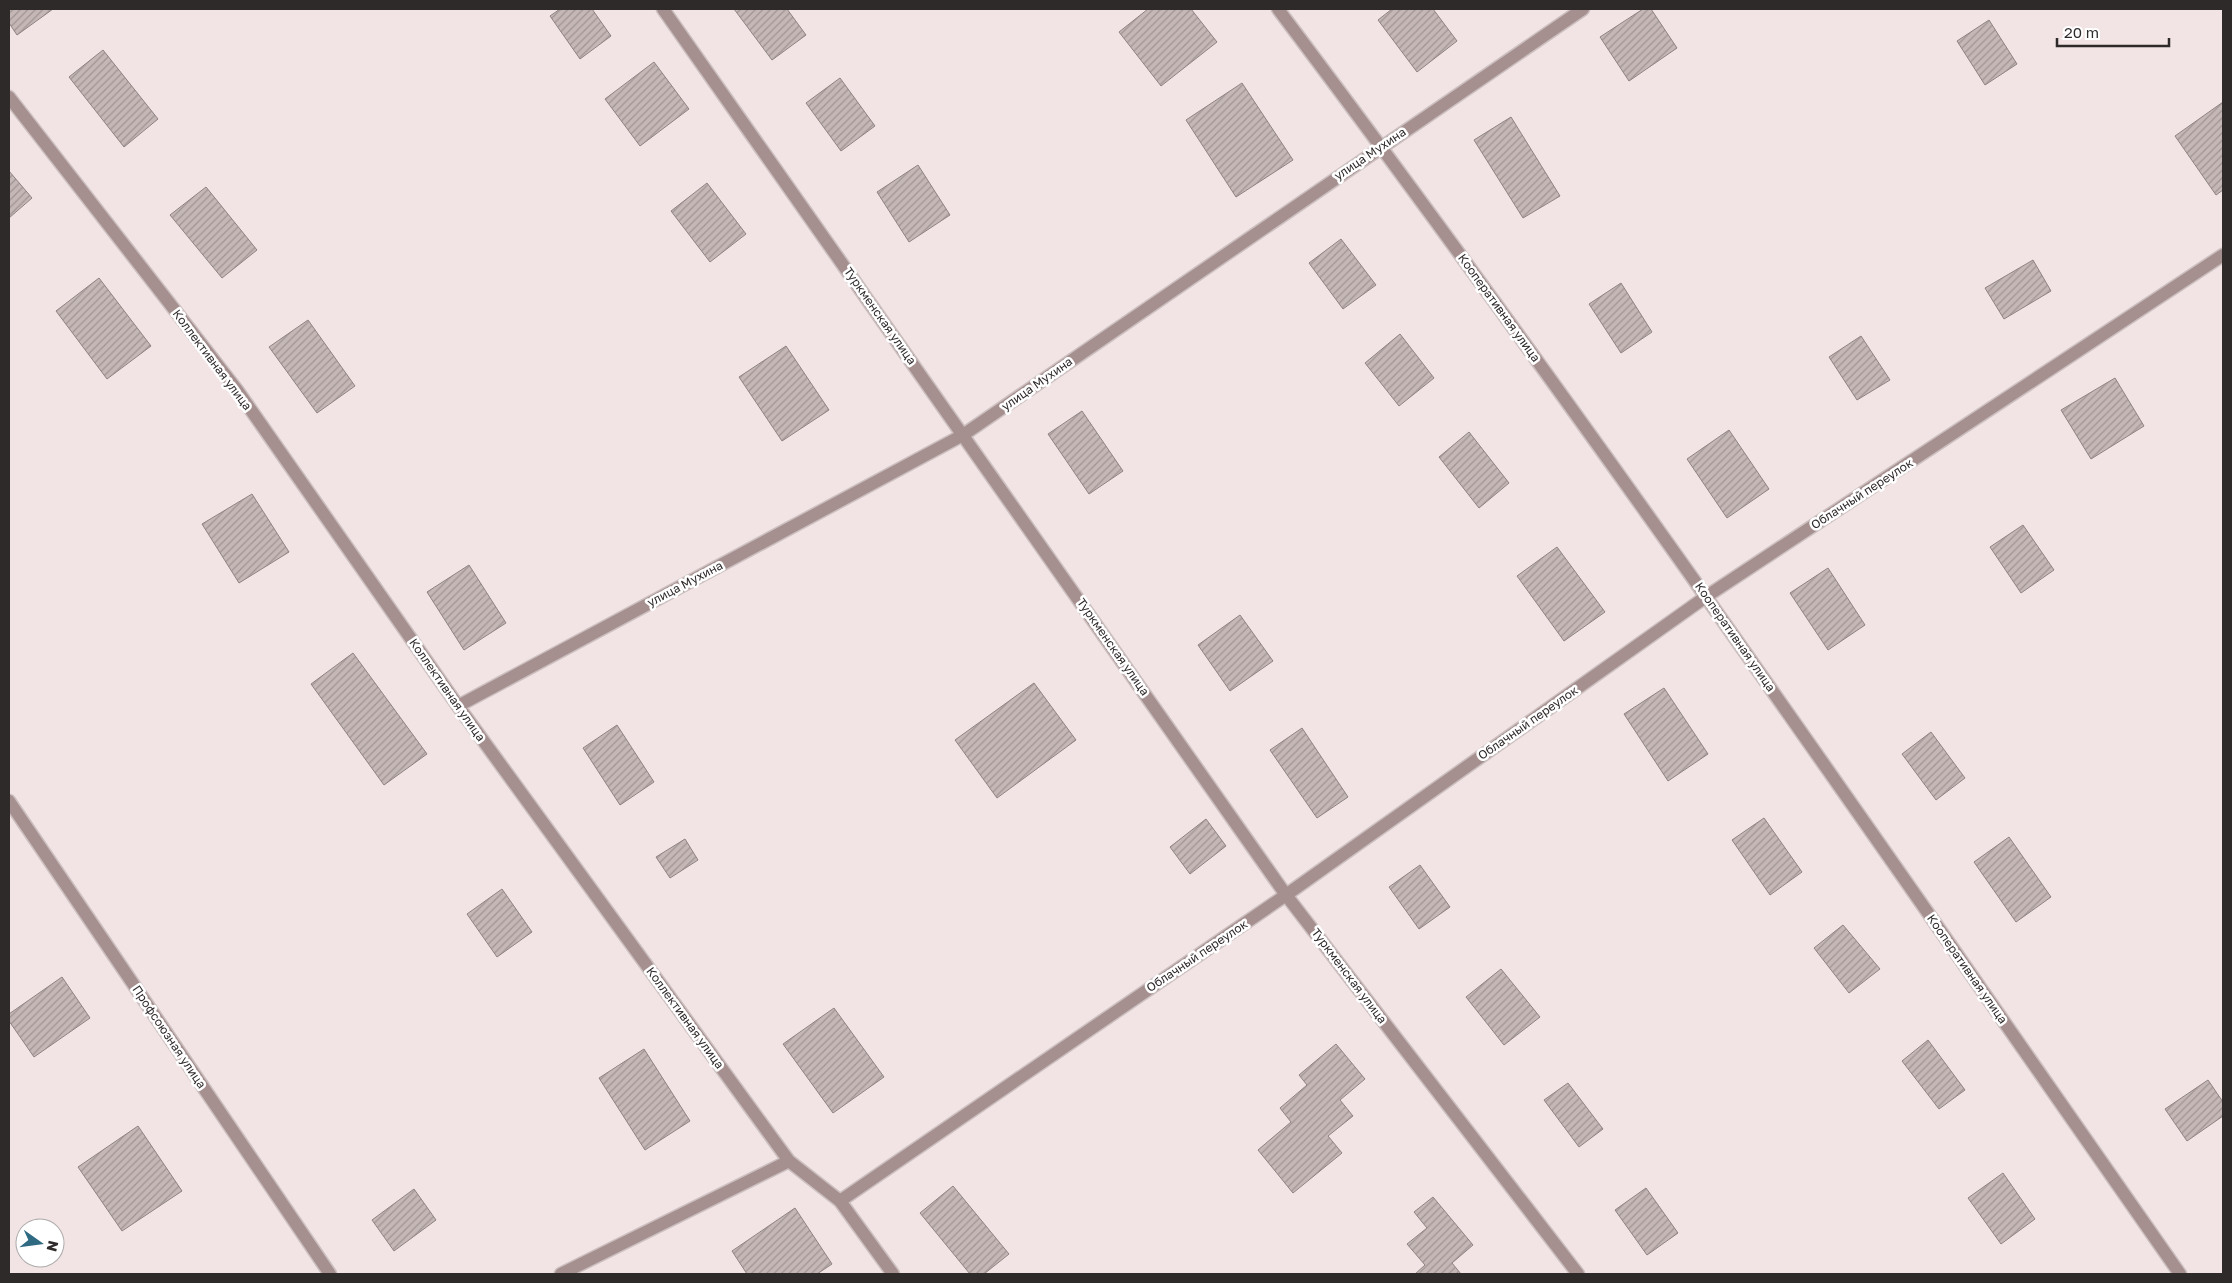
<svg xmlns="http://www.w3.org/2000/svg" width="2232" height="1283" viewBox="0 0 2232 1283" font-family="'Golos Text',sans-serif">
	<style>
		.building { fill: url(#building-hatch); stroke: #8f8282 }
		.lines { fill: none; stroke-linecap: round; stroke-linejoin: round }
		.minor-casing { stroke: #cbbfbf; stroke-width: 15 }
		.minor { stroke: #a6908f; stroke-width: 12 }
		.labels { text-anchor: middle; stroke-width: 5; stroke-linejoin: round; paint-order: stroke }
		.street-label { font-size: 12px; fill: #2f2a2a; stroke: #fff }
	</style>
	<defs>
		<pattern id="building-hatch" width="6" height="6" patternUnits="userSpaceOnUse" patternTransform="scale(1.25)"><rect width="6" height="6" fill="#c4b7b6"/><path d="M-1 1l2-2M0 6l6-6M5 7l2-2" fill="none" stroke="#a09594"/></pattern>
	</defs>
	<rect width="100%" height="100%" fill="#f2e4e4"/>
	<g class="building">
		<path d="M9,9h44l-36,26 -8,-12z"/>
		<path d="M560,9h32l19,27 -31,23 -30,-43z"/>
		<path d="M734,9h53l19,26 -34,25z"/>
		<path d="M1148,9h43l26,33 -56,44 -42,-54z"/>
		<path d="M1392,9h41l24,32 -40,31 -39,-52z"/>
		<path d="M1643,9h8l26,39 -48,33 -29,-44z"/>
		<path d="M1989,20l28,44 -32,21 -28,-44z"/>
		<path d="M103,50l55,69 -34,28 -55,-70z"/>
		<path d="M654,62l35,47 -49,37 -35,-47z"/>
		<path d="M840,78l35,48 -34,25 -35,-48z"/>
		<path d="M1242,83l51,77 -57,37 -50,-77z"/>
		<path d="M2223,102v88l-7,5 -41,-59z"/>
		<path d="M1511,117l49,79 -37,22 -49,-78z"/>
		<path d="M918,165l32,50 -41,27 -32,-50z"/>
		<path d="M9,171l23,27 -23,20z"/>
		<path d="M707,183l39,51 -36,28 -39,-51z"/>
		<path d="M206,187l51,63 -35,28 -52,-63z"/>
		<path d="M1341,239l35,46 -33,24 -34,-46z"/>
		<path d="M2033,260l18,31 -47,28 -19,-31z"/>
		<path d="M99,278l52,68 -44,33 -51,-68z"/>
		<path d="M1621,283l31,49 -31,21 -32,-49z"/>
		<path d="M308,320l47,66 -38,27 -48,-66z"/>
		<path d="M1400,334l34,44 -35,28 -34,-43z"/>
		<path d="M1861,336l29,44 -33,20 -28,-43z"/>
		<path d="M786,346l43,64 -47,31 -43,-64z"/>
		<path d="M2115,378l29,48 -53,33 -30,-49z"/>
		<path d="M1082,411l41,60 -34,23 -41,-60z"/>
		<path d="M1729,430l40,59 -42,29 -40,-59z"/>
		<path d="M1469,432l40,51 -30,25 -40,-51z"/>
		<path d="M252,494l37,58 -50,31 -37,-59z"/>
		<path d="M2023,525l31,45 -33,23 -31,-46z"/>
		<path d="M1557,547l48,65 -41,29 -47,-65z"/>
		<path d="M469,565l37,58 -42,27 -37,-58z"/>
		<path d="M1828,568l37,57 -37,25 -38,-57z"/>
		<path d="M1240,615l33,46 -43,30 -32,-46z"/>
		<path d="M353,653l74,101 -43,31 -73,-101z"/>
		<path d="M1034,683l42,57 -79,58 -42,-58z"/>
		<path d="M1664,688l44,66 -40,27 -44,-67z"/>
		<path d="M617,725l37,57 -34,23 -37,-57z"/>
		<path d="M1302,728l46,69 -31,21 -47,-68z"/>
		<path d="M1931,732l34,46 -29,22 -34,-46z"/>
		<path d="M1764,818l38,54 -32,23 -38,-55z"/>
		<path d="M1206,819l20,27 -36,28 -20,-27z"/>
		<path d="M2009,837l42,60 -35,25 -42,-60z"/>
		<path d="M685,839l13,21 -28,18 -14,-21z"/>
		<path d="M1420,865l30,42 -31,22 -30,-42z"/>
		<path d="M502,889l30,43 -35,25 -30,-43z"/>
		<path d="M1843,925l37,44 -31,24 -35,-45z"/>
		<path d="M1501,969l39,48 -36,28 -38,-48z"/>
		<path d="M62,977l28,41 -56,39 -25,-36v-7z"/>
		<path d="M834,1008l50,69 -51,36 -50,-69z"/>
		<path d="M1928,1040l37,50 -26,19 -37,-48z"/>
		<path d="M1336,1044l29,35 -25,21 13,16 -25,20 14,17 -49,40 -35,-43 33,-28 -11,-14 27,-23 -8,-10z"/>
		<path d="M644,1049l46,72 -45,29 -46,-72z"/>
		<path d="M2208,1080l15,22v14l-36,25 -22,-32z"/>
		<path d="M1568,1083l35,46 -24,18 -35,-47z"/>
		<path d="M138,1126l44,65 -60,40 -44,-64z"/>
		<path d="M2003,1173l32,46 -34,25 -33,-46z"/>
		<path d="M953,1186l56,68 -25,20h-14l-50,-61z"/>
		<path d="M1646,1188l32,45 -31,22 -32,-45z"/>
		<path d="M414,1189l22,31 -42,31 -22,-31z"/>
		<path d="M1433,1197l40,48 -21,18 9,11h-46l10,-9 -18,-21 20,-16 -13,-16z"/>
		<path d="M795,1208l37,56 -15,10h-70l-15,-23z"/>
	</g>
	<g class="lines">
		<g class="minor-casing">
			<g id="minor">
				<path d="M663,9l623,886 292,379"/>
				<path d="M1278,9c312,414 605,840 902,1265"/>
				<path d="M9,97l228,293 221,316 331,455 51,40 53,73"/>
				<path d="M458,706l505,-271 620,-426"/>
				<path d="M9,801l321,473"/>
				<path d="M840,1201l446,-306 421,-299 516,-341"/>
				<path d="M561,1274l228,-113"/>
			</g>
		</g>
		<use href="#minor" class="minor"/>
	</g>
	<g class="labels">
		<g class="street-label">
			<text transform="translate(1370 154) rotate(-34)" y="4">улица Мухина</text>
			<text transform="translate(1499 308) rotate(54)" y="4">Кооперативная улица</text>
			<text transform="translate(880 316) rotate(55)" y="4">Туркменская улица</text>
			<text transform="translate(212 360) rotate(53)" y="4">Коллективная улица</text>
			<text transform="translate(1037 384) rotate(-35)" y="4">улица Мухина</text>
			<text transform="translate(1862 494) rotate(-33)" y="4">Облачный переулок</text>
			<text transform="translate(685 584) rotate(-28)" y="4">улица Мухина</text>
			<text transform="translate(1735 637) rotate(55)" y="4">Кооперативная улица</text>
			<text transform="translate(1113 647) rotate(55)" y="4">Туркменская улица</text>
			<text transform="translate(447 690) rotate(55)" y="4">Коллективная улица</text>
			<text transform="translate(1528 723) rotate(-35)" y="4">Облачный переулок</text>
			<text transform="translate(1197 956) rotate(-34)" y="4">Облачный переулок</text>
			<text transform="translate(1967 969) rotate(55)" y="4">Кооперативная улица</text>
			<text transform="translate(1349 976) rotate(53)" y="4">Туркменская улица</text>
			<text transform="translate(685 1018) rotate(54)" y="4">Коллективная улица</text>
			<text transform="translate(169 1037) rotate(56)" y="4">Профсоюзная улица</text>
		</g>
	</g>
	<rect width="2232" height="1283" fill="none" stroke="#2f2a2a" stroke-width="20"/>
	<g transform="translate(40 1243) rotate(104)"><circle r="24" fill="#ffffff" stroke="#acaaaa"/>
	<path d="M0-4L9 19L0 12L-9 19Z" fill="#2f6982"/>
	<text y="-8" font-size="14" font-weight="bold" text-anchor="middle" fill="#2f2a2a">N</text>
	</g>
	<path d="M2057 38v8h112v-8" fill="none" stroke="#2f2a2a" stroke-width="2.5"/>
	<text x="2064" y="38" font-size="15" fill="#2f2a2a" stroke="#ffffff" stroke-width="4" paint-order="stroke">20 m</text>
</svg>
